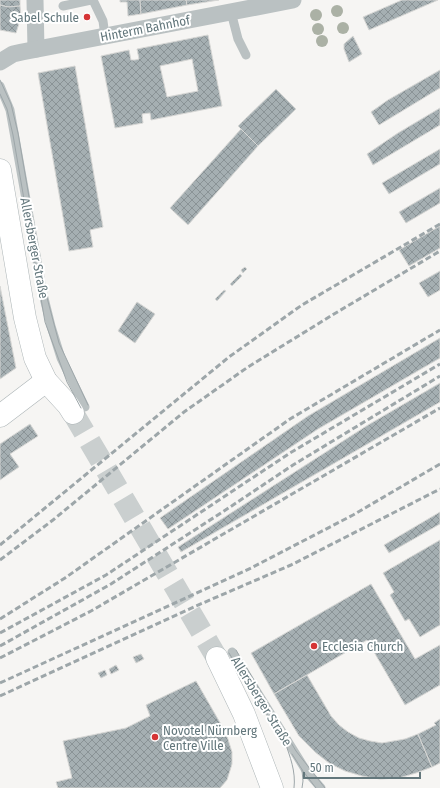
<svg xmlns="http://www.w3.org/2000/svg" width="440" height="788" viewBox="0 0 440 788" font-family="'Fira Sans Condensed',sans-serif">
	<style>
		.building { fill: url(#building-cross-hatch); stroke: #d7d7d5; fill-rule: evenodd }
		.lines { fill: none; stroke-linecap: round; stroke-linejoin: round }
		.secondary-tunnel { stroke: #cacfcf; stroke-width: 22; stroke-dasharray: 22 11; stroke-linecap: butt }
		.secondary-casing { stroke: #adb5b7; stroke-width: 23 }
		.lane { stroke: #bac1c2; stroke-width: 9 }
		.street { stroke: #bac1c2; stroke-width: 17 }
		.secondary { stroke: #fff; stroke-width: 22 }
		.tram { stroke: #9da6a9; stroke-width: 1 }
		.rail { stroke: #9da6a9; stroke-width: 3; stroke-dasharray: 6 3; stroke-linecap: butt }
		.tree { fill: #abb1a5 }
		.poi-dot { fill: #d53435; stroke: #fff; stroke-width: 1.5 }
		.labels { text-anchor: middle; stroke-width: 4; stroke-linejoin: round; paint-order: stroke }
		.poi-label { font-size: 13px; fill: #63777c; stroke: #fff; text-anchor: start }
		.street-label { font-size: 13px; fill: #63777c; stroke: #fff }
	</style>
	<defs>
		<pattern id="building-cross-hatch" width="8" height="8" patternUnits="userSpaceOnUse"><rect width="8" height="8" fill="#a5afb2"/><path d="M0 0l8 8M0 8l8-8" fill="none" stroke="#8a9396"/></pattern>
	</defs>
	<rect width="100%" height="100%" fill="#f6f5f3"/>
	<g class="building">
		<path d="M0,0h20v6l-12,1 -8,-2z"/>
		<path d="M120,0h20l1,14 -13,2 -1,-14h-7z"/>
		<path d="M140,0h46l1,5 -46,9z"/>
		<path d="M186,0h33l-32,5z"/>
		<path d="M402,0h36l-69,30 -6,-13z"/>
		<path d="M0,5l8,2 12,-1 1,11 -5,16 -16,-3z"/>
		<path d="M208,35l14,71 -71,14 -1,-7 -8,1 1,9 -28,5 -14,-72 28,-6 2,10h4l4,-1 -2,-10zM192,59l6,32 -31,6 -7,-31z"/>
		<path d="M353,36l9,18 -13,8 -5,-13v-5z"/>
		<path d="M75,66l28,161 -13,3 3,17 -24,4 -31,-178z"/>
		<path d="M440,70v18l-61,37 -8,-13 17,-12z"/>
		<path d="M276,89l20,20 -38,37 -20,-20z"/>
		<path d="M440,108v17l-67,40 -6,-11 31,-21z"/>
		<path d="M241,129l17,17 -70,79 -18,-17z"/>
		<path d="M440,149v15l-51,30 -7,-11z"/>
		<path d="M440,188v15l-34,20 -7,-11z"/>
		<path d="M440,226v22l-31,18 -10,-16z"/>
		<path d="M245,267l2,2 -4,4 -2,-3z"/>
		<path d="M440,271v19l-12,7 -9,-14z"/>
		<path d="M240,274l2,2 -10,10 -2,-2z"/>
		<path d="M0,286l16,82 -16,11z"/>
		<path d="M224,290l2,1 -9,10 -2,-2z"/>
		<path d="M137,302l18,12 -20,29 -17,-12z"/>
		<path d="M440,338v20l-122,71 -150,100 -8,-11 148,-102z"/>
		<path d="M440,383v19l-259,150 -3,-5 190,-122z"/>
		<path d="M30,424l8,12 -28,18 9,13 -19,13v-36z"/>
		<path d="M440,512v12l-51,29 -5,-8z"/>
		<path d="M440,540v85l-20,12 -11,-18 -4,2 -15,-26 4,-3 -11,-19z"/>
		<path d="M371,584l44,75 25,-14v40l-35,20 -38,-65 -93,54 -23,-41z"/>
		<path d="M141,654l3,5 -8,4 -3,-6z"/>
		<path d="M116,665l3,5 -8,4 -2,-5z"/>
		<path d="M105,670l2,5 -6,3 -3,-5z"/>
		<path d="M307,675l24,41 8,9 9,7 11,6 11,3 12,2 23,-4 13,-5 14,33 -16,6 -17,5 -19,1 -18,-3 -17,-5 -16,-8 -14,-11 -16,-16 -25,-42z"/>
		<path d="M196,681l30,52 6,19v12l-5,16 -7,8h-162l-2,-6 16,-4 -9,-37 63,-13 24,-12 -4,-11z"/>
		<path d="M440,719v44l-8,4 -14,-33 18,-9 -2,-2z"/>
	</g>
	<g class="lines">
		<path class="secondary-tunnel" d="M73,413l144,245"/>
		<g class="secondary-casing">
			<g id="secondary">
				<path d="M0,170l25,148 10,40 11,23 22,24 5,8"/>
				<path d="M0,416l46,-35"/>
				<path d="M217,658l27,56 28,74"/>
			</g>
		</g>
		<g class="lane">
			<path d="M93,0l10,21 2,15"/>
			<path d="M63,6l28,-6"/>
			<path d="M231,12l7,27 8,16"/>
			<path d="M0,86l10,24 33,184 8,32 10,32 24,49"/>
			<path d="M232,652l75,120 14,16"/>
		</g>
		<g class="street">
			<path d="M35,0l1,49"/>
			<path d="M0,62l13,-8 9,-2 271,-52"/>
		</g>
		<use href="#secondary" class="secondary"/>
		<g class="tram">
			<path d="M0,80l11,24 7,29 27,157 14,53 29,62"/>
			<path d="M0,94l7,15 6,26 32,187 22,60 14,26"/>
			<path d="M236,650l60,101 29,37"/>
			<path d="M229,653l43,69"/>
			<path d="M285,742c5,15 11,29 9,46"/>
			<path d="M292,754l11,17 13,17"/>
			<path d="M302,788l1,-7 -1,-11"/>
		</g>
		<g class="rail">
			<path d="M0,545l229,-188 73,-52 138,-81"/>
			<path d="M0,560l53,-40 131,-108 64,-45 86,-53 106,-63"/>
			<path d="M0,619l65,-41 225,-159 150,-89"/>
			<path d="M0,633l106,-58 184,-122 150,-89"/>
			<path d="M0,646l111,-62 113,-73 69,-46 147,-89"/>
			<path d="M0,658l91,-47 349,-203"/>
			<path d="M0,683l251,-115 102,-53 87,-51"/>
			<path d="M0,696l196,-90 95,-41 149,-76"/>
		</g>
	</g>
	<g class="tree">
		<circle cx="337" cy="11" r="6"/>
		<circle cx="316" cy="15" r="6"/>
		<circle cx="343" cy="28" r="6"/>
		<circle cx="318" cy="29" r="6"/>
		<circle cx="322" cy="41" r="6"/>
	</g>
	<g class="poi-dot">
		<circle cx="87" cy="17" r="4"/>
		<circle cx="314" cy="646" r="4"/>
		<circle cx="155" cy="737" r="4"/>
	</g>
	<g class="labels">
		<g class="poi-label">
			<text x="79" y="22" text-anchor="end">Sabel Schule</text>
			<text x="322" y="651">Ecclesia Church</text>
			<text x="163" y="735">Novotel Nürnberg<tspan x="163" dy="15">Centre Ville</tspan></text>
		</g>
		<g class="street-label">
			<text transform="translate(145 28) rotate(-11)" y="5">Hinterm Bahnhof</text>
			<text transform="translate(35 248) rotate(79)" y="5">Allersberger Straße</text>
			<text transform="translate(262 701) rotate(58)" y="5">Allersberger Straße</text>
		</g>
	</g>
	<path d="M304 772v6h116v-6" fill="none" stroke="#63777c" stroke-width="2"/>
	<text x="310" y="772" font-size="12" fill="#63777c" stroke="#ffffff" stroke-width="3" paint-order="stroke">50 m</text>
</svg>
